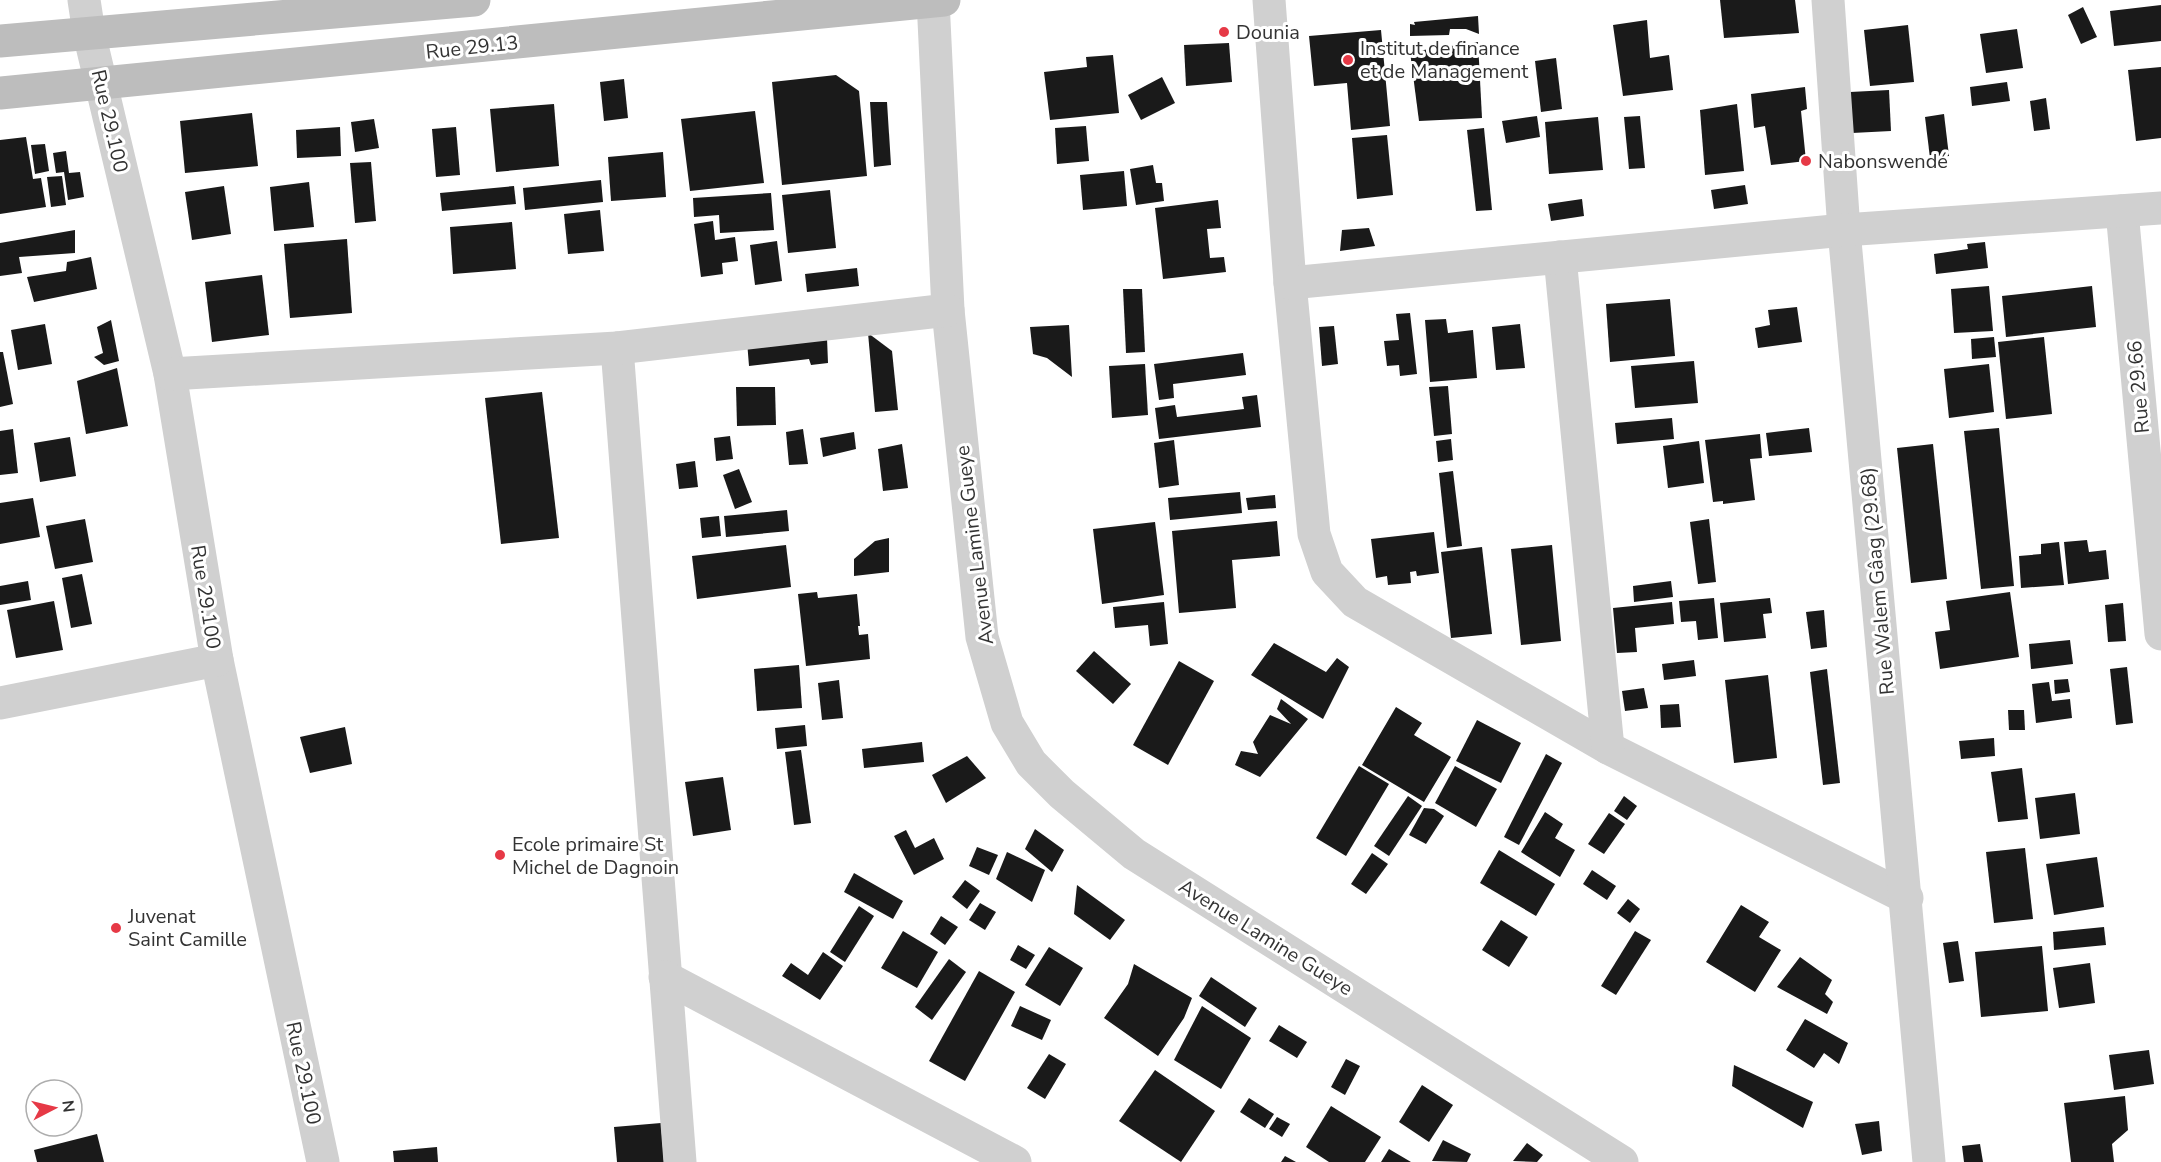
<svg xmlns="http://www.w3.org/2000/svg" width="2161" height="1162" viewBox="0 0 2161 1162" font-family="'Nunito Sans',sans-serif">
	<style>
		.building { fill: #1a1a1a }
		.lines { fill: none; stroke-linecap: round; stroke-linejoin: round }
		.minor { stroke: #d0d0d0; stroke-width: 33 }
		.secondary { stroke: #bdbdbd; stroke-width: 33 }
		.poi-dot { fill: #e63946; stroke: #fff; stroke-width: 2 }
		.labels { text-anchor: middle; stroke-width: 6; stroke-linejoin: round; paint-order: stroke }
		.poi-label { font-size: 20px; fill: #333; stroke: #fff; text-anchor: start }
		.street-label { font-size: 20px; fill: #333; stroke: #fff }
	</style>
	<rect width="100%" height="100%" fill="#fff"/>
	<g class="building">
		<path d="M1720,0h75l4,33 -75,5z"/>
		<path d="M2161,5v36l-47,5 -4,-35z"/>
		<path d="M2083,7l14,30 -16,7 -13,-29z"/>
		<path d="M1478,16l1,18 -13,-5h-16l-1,6 -39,1v-12l5,1 -1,-3z"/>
		<path d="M1647,20l3,38 19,-3 4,35 -50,6 -10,-71z"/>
		<path d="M1908,25l6,57 -44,4 -6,-56z"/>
		<path d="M2017,29l6,39 -37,5 -6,-39z"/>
		<path d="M1381,30l9,96 -39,4 -4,-47 -33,3 -5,-50z"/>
		<path d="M1478,42l4,76 -63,3 -9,-69z"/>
		<path d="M1229,43l3,39 -46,4 -2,-41z"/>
		<path d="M1113,55l6,58 -69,7 -6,-48 43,-5 -1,-10z"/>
		<path d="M1556,58l6,51 -21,3 -6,-51z"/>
		<path d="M2161,67v71l-25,3 -8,-71z"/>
		<path d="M836,75l23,16 8,85 -85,9 -10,-103z"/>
		<path d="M1162,77l13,26 -34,17 -13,-25z"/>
		<path d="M624,79l4,39 -24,3 -4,-39z"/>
		<path d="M2007,82l3,19 -38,5 -2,-19z"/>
		<path d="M1805,87l2,22 -6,2 5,50 -35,4 -6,-39 -11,2 -3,-34z"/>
		<path d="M1889,90l2,41 -39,2 -2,-41z"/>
		<path d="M2046,98l4,31 -16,2 -4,-30z"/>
		<path d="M870,102h17l4,63 -17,2z"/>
		<path d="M554,104l5,62 -63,6 -6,-63z"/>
		<path d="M1737,104l7,67 -39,4 -5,-65z"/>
		<path d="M755,111l9,72 -74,8 -9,-72z"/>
		<path d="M252,113l6,53 -73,7 -5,-52z"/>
		<path d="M1944,114l5,42 -19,2 -5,-41z"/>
		<path d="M1537,116l3,21 -34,6 -4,-22z"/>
		<path d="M1640,116l5,52 -16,1 -5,-52z"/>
		<path d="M1598,117l5,53 -54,4 -4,-52z"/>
		<path d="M374,119l5,29 -24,4 -4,-30z"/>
		<path d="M1086,126l3,35 -32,3 -2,-36z"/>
		<path d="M340,127l1,29 -44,2 -1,-28z"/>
		<path d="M456,127l4,48 -24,2 -4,-48z"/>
		<path d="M1484,128l8,82 -16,1 -9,-81z"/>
		<path d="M1387,135l6,60 -36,4 -5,-61z"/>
		<path d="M26,137l7,42 8,-1 5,29 -46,7v-74z"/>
		<path d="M45,144l4,27 -14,3 -4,-29z"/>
		<path d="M66,151l3,22 11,-1 4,25 -16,3 -4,-28 -8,1 -3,-20z"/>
		<path d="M663,152l3,45 -55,4 -3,-44z"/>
		<path d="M371,162l5,59 -21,2 -5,-60z"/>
		<path d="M1153,165l3,18h6l2,18 -28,4 -6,-36z"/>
		<path d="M1124,171l3,35 -44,4 -3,-35z"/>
		<path d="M62,176l4,29 -15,2 -4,-30z"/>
		<path d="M601,180l2,22 -78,8 -2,-22z"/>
		<path d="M309,182l5,45 -40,4 -4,-44z"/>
		<path d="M1745,185l3,19 -34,5 -3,-19z"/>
		<path d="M224,186l7,48 -39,6 -7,-48z"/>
		<path d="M514,186l2,18 -74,7 -2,-18z"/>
		<path d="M830,190l6,58 -48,5 -6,-58z"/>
		<path d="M771,193l3,37 -54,3 -1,-18 -25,2 -1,-19z"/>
		<path d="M1582,199l2,17 -33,5 -3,-17z"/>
		<path d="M1218,200l3,28 -14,1 3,29 14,-1 2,15 -63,7 -8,-71z"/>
		<path d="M600,210l4,41 -36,3 -4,-40z"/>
		<path d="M713,221l2,19 20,-3 3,24 -16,2 1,11 -22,3 -7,-53z"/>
		<path d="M512,222l4,47 -63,5 -3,-47z"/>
		<path d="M1369,228l6,18 -35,5 2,-21z"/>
		<path d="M75,230v23l-56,4 3,16 -22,3v-33z"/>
		<path d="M347,239l5,74 -62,5 -6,-74z"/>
		<path d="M777,241l5,40 -27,4 -5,-40z"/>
		<path d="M1985,242l3,26 -52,6 -2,-20 34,-5 -1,-5z"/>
		<path d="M91,257l6,32 -63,13 -7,-25 39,-6 1,-9z"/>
		<path d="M857,268l2,18 -52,6 -2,-18z"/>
		<path d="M262,275l7,60 -57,7 -7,-60z"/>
		<path d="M1989,286l4,45 -39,2 -3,-44z"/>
		<path d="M2092,286l4,41 -90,10 -4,-41z"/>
		<path d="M1123,289h19l3,63 -19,1z"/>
		<path d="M1670,299l5,57 -65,6 -4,-58z"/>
		<path d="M1797,307l5,35 -44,6 -3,-20 15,-3 -2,-15z"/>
		<path d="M1410,313l7,61 -17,2 -1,-11 -12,1 -3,-25 15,-1 -3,-26z"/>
		<path d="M1446,319l2,14 25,-3 4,48 -47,4 -5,-62z"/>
		<path d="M111,320l8,41 -15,4 -10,-8 9,-4 -6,-26z"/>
		<path d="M45,324l7,40 -34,6 -7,-40z"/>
		<path d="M1520,324l5,44 -29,2 -4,-43z"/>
		<path d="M1069,325l3,52 -25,-19 -14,-4 -3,-27z"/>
		<path d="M1334,326l4,38 -16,2 -3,-39z"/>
		<path d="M868,333l24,18 6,59 -23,2z"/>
		<path d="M1994,337l2,20 -24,2 -1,-20z"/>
		<path d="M2044,337l8,77 -46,5 -8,-77z"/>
		<path d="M827,338l1,25 -17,2 -2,-6 -60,7 -2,-25z"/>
		<path d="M0,352h3l10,52 -13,3z"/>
		<path d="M1243,353l3,22 -73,9 1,14 -15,2 -5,-36z"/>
		<path d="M1694,361l4,42 -63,5 -4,-42z"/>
		<path d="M1145,364l3,51 -36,3 -3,-52z"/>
		<path d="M1989,364l5,48 -45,6 -5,-49z"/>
		<path d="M117,368l11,58 -42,8 -9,-53z"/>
		<path d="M1448,386l4,48 -18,2 -5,-49z"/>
		<path d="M736,387h39l1,38 -39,1z"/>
		<path d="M542,392l17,146 -58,6 -16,-146z"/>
		<path d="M1257,395l4,32 -102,12 -4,-31 20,-3 2,12 67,-8 -2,-12z"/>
		<path d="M1672,418l2,21 -57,5 -2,-21z"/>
		<path d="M1809,428l3,24 -43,4 -3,-23z"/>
		<path d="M1999,428l15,158 -33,3 -17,-158z"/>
		<path d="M13,429l5,44 -18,2v-44z"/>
		<path d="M803,429l5,35 -19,1 -3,-33z"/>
		<path d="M854,432l2,17 -33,8 -3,-19z"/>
		<path d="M1760,434l2,24 -12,1 5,41 -32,4v-3l-10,1 -8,-62z"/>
		<path d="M730,436l3,23 -17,2 -2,-23z"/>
		<path d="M70,437l6,39 -36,6 -6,-39z"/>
		<path d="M1451,439l2,21 -15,2 -2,-21z"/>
		<path d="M1174,440l5,45 -20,3 -5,-45z"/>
		<path d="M1699,441l5,42 -36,5 -5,-42z"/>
		<path d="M902,444l6,44 -25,3 -5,-42z"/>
		<path d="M1933,444l14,135 -36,4 -14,-135z"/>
		<path d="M695,461l3,26 -19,2 -3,-25z"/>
		<path d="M739,469l13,33 -17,7 -12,-34z"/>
		<path d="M1453,471l9,75 -15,2 -8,-75z"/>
		<path d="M1240,492l2,21 -72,7 -2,-22z"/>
		<path d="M1275,495l1,13 -28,2 -2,-12z"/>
		<path d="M33,498l7,39 -40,7v-41z"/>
		<path d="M787,510l2,21 -63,6 -2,-21z"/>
		<path d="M719,516l2,20 -19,2 -2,-20z"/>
		<path d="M85,519l8,43 -38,7 -9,-43z"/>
		<path d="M1709,519l7,63 -18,2 -8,-62z"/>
		<path d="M1277,521l3,35 -48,4 4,48 -57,5 -7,-82z"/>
		<path d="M1155,522l9,73 -62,9 -9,-75z"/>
		<path d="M1434,532l5,41 -22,3 -1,-5 -6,1 1,11 -23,2 -1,-9 -11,2 -5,-39z"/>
		<path d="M889,538v34l-35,4v-17l21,-18z"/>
		<path d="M2087,540l2,12 17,-2 3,29 -41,5 -4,-42z"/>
		<path d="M2059,542l5,43 -43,3 -2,-32 22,-2v-10z"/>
		<path d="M786,545l5,42 -94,12 -5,-43z"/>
		<path d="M1552,545l9,96 -40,4 -10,-96z"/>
		<path d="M1482,547l10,87 -41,4 -10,-86z"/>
		<path d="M82,574l10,50 -21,4 -9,-50z"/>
		<path d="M28,581l3,19 -31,5v-19z"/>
		<path d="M1671,581l2,16 -39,5 -1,-16z"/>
		<path d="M817,592l1,6 39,-4 3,32h-2l1,9 9,-1 2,25 -64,7 -8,-72z"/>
		<path d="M2010,592l9,65 -79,12 -5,-37 15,-2 -4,-29z"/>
		<path d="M1714,598l4,40 -20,2 -2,-19 -15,1 -2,-21z"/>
		<path d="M1770,598l2,15 -9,1 3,24 -42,4 -4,-39z"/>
		<path d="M54,601l9,49 -47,8 -9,-48z"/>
		<path d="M1164,602l4,42 -18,2 -2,-21 -33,3 -2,-21z"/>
		<path d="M1672,602l2,22 -39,4 2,24 -20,1 -4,-45z"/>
		<path d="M2123,603l3,38 -18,1 -3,-37z"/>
		<path d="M1824,610l3,37 -16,2 -5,-37z"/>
		<path d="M2070,640l3,24 -42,5 -2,-25z"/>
		<path d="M1274,643l52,29 11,-14 12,9 -26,52 -72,-44z"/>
		<path d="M1094,651l37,33 -18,20 -37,-33z"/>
		<path d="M1694,660l2,16 -32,4 -2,-16z"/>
		<path d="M1179,661l35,20 -46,84 -35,-20z"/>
		<path d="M799,665l3,43 -45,3 -3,-42z"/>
		<path d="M2127,667l6,56 -17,2 -6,-56z"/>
		<path d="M1827,669l13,114 -17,2 -13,-113z"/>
		<path d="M1768,675l9,83 -43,5 -9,-83z"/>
		<path d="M2068,679l2,13 -15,2 -1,-14z"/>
		<path d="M839,680l4,38 -21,2 -4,-37z"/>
		<path d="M2049,682l3,19 18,-2 2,19 -36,5 -4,-39z"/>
		<path d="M1644,688l4,20 -23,3 -3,-20z"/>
		<path d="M1281,699l27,20 -48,58 -25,-12 6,-14 17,3 -5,-12 17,-27 21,9 -14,-15z"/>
		<path d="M1679,704l2,23 -20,1 -1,-23z"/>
		<path d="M1396,707l26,16 -8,12 37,22 -27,45 -62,-37z"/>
		<path d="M2008,710h16l1,20h-16z"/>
		<path d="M1477,720l44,23 -20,40 -45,-22z"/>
		<path d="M805,725l2,21 -30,3 -2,-21z"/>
		<path d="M345,727l7,37 -42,9 -10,-36z"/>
		<path d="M1994,738l1,18 -34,3 -2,-18z"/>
		<path d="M922,742l2,20 -60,6 -2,-19z"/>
		<path d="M801,750l10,73 -17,2 -9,-73z"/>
		<path d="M1546,754l16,9 -43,82 -15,-8z"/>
		<path d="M967,756l19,22 -40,25 -14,-28z"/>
		<path d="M1359,766l30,18 -43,72 -30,-18z"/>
		<path d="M1455,766l42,23 -21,38 -41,-24z"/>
		<path d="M2022,768l6,51 -30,3 -7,-50z"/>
		<path d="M723,777l8,53 -38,6 -8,-54z"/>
		<path d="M2075,793l5,41 -40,5 -5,-41z"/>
		<path d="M1408,796l14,10 -33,50 -15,-10z"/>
		<path d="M1624,796l13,10 -10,14 -13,-9z"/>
		<path d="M1424,808l10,1 10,7 -18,28 -17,-9z"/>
		<path d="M1545,812l18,12 -8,14 20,12 -15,27 -39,-25z"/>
		<path d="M1609,813l16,11 -21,30 -16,-10z"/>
		<path d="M1035,829l29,21 -12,22 -27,-23z"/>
		<path d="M906,830l9,18 19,-10 10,21 -30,16 -20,-39z"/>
		<path d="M977,847l21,8 -9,20 -20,-9z"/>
		<path d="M2025,848l8,71 -39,4 -8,-71z"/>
		<path d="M1499,850l56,34 -19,32 -56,-33z"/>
		<path d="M1007,852l38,18 -13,32 -36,-23z"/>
		<path d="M1372,853l16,11 -22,30 -15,-10z"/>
		<path d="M2097,857l7,50 -50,8 -8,-51z"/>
		<path d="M1592,870l24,16 -9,14 -24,-16z"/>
		<path d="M854,873l49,28 -10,18 -49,-27z"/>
		<path d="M965,880l15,11 -13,18 -15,-12z"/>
		<path d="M1077,885l48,35 -15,20 -36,-26z"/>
		<path d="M1628,899l12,10 -10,14 -13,-10z"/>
		<path d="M980,903l16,9 -11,18 -16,-10z"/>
		<path d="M1741,905l28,17 -10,15 22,13 -26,42 -49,-30z"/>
		<path d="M859,906l15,10 -29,46 -15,-10z"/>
		<path d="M941,916l17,11 -13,18 -15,-11z"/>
		<path d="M1501,920l27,17 -19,30 -27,-17z"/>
		<path d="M2104,927l2,18 -52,5 -1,-18z"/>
		<path d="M903,931l35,21 -21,36 -36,-20z"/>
		<path d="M1635,931l16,9 -35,55 -15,-9z"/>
		<path d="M1958,941l6,40 -15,2 -6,-40z"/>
		<path d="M1018,945l17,10 -9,14 -16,-9z"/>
		<path d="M2042,946l6,65 -67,6 -6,-65z"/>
		<path d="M1049,947l34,21 -23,38 -35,-21z"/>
		<path d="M823,952l20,14 -23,34 -38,-24 9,-13 17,12z"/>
		<path d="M1800,957l32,23 -7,14 8,8 -6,12 -50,-27z"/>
		<path d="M949,959l17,13 -34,48 -17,-13z"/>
		<path d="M2090,963l5,40 -36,5 -6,-40z"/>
		<path d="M1134,964l58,34 -8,20 -26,38 -54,-38 24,-34z"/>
		<path d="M979,971l36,21 -50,89 -36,-20z"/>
		<path d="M1211,977l46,31 -12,19 -46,-31z"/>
		<path d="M1020,1006l31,14 -9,20 -31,-14z"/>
		<path d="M1202,1006l49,32 -30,51 -47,-29z"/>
		<path d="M1805,1019l43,24 -9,21 -15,-11 -10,15 -28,-18z"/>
		<path d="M1279,1025l28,17 -10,16 -28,-17z"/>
		<path d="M2149,1050l5,34 -40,6 -5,-35z"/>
		<path d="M1049,1054l17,10 -21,35 -18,-11z"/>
		<path d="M1346,1059l14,7 -15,29 -14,-8z"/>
		<path d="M1734,1065l79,37 -10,26 -71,-42z"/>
		<path d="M1155,1070l60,41 -34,51 -62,-41z"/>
		<path d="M1422,1085l31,20 -24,37 -30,-20z"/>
		<path d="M2125,1096l3,34 -16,14 2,18h-43l-7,-59z"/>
		<path d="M1249,1098l25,16 -9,14 -25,-16z"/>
		<path d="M1331,1106l50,31 -16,25h-36l-23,-15z"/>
		<path d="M1277,1117l13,7 -8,13 -13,-8z"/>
		<path d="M1879,1121l3,30 -20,4 -7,-31z"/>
		<path d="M661,1123l3,39h-47l-3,-35z"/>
		<path d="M97,1134l7,28h-67l-3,-12z"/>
		<path d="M1443,1140l28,14 -4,8 -35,-1z"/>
		<path d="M1527,1143l16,12 -6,7 -24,-1z"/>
		<path d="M1980,1144l3,18h-19l-2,-16z"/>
		<path d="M437,1147l1,15h-44l-1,-11z"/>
		<path d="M1389,1149l22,13h-30z"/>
		<path d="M1285,1156l11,6h-15z"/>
	</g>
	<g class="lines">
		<g class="minor">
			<path d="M84,0l5,33 81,341 47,286 106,502"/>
			<path d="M933,0l15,310 34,327 25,86 24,40 31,31 72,60 488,308"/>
			<path d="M1269,0l21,283 24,251 13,38 28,30 253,146 299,150"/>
			<path d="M1828,0l16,230 85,932"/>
			<path d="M2122,211l39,423"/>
			<path d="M1560,257l48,491"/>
			<path d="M1290,283l554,-53 317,-22"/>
			<path d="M617,348l63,814"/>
			<path d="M170,374l447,-26 331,-38"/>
			<path d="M0,703l217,-43"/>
			<path d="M665,977l350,185"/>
		</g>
		<g class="secondary">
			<path d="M0,41l474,-41"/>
			<path d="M0,93l944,-93"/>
		</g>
	</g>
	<g class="poi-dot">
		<circle cx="1224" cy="32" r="6"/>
		<circle cx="1348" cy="60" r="6"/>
		<circle cx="1806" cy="161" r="6"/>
		<circle cx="500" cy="855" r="6"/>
		<circle cx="116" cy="928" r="6"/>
	</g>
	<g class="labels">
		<g class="poi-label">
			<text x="1236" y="39">Dounia</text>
			<text x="1360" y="55">Institut de finance<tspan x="1360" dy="23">et de Management</tspan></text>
			<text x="1818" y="168">Nabonswendé</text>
			<text x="512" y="851">Ecole primaire St<tspan x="512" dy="23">Michel de Dagnoin</tspan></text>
			<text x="128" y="923">Juvenat<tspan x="128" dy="23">Saint Camille</tspan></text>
		</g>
		<g class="street-label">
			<text transform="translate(472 47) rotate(-6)" y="7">Rue 29.13</text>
			<text transform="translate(110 121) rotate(77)" y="7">Rue 29.100</text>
			<text transform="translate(2138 387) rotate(-95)" y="7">Rue 29.66</text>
			<text transform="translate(974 545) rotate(-97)" y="7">Avenue Lamine Gueye</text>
			<text transform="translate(1877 581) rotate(-95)" y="7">Rue Walem Gâag (29.68)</text>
			<text transform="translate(206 597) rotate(81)" y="7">Rue 29.100</text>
			<text transform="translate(1266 937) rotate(32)" y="7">Avenue Lamine Gueye</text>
			<text transform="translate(304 1073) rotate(78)" y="7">Rue 29.100</text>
		</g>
	</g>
	<g transform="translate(54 1108) rotate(83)"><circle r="28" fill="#ffffff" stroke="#adadad" stroke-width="1.5"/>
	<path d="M0-4.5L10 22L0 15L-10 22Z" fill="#e63946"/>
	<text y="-9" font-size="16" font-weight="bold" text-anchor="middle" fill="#333333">N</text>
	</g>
</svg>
